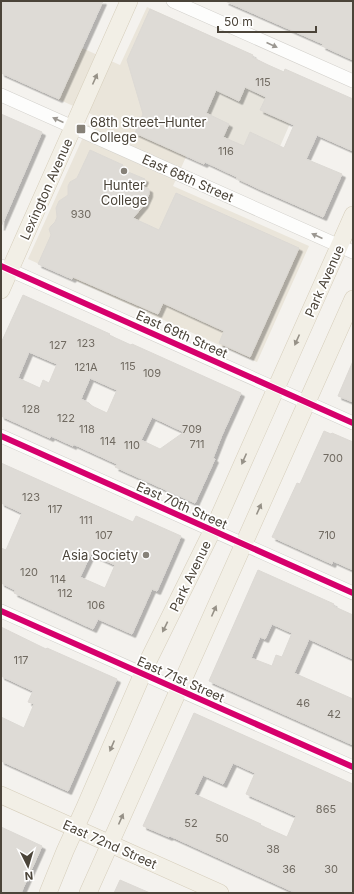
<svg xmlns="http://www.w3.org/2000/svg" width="354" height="894" viewBox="0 0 354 894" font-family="Inter,sans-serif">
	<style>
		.residential { fill: #e7e4dc }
		.education { fill: #eae5da }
		.building { fill: #dedbd6; stroke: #dcd9d4; fill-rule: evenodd; filter: url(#shadow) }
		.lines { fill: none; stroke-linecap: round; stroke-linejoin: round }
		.minor-casing { stroke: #d2d0cb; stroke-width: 14 }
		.major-casing { stroke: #d6cebb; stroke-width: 18 }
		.minor { stroke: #fdfdfc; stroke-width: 13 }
		.major { stroke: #f2efe6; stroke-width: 17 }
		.cycleway-casing { stroke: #fff; stroke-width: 8 }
		.cycleway { stroke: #d6006c; stroke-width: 6 }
		.oneway { fill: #9b9791 }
		.oneway2 { fill: #969187 }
		.poi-dot { fill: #868178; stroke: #fff; stroke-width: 1.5 }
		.labels { text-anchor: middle; stroke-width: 3.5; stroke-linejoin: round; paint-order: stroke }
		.number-label { font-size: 11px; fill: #706a61 }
		.poi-label { font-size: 13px; fill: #4b4439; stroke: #fff; text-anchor: start }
		.street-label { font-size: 13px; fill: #4b4439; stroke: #fff }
	</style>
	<defs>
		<filter id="shadow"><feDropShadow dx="3.5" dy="3.5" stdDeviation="0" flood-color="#0004"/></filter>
	</defs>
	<rect width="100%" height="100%" fill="#f4f2ee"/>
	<path class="residential" d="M235,47l18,8 -1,2 32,15 1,-3 24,11 -48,110 -25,-12 1,-1 -32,-15 -1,2 -18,-8z"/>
	<path class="education" d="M147,7l88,40 -62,139 136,60 -52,116 -229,-103 65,-144 -92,-42v-24l14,-31 105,47z"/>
	<g class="building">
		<path d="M1,1h102l-44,98 -58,-26z"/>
		<path d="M225,1h128v59l-31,-14 1,-2z"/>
		<path d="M150,9l103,46 -1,2 16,8 16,7 1,-3 68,30v52l-36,-16 -11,24 36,15 -19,43 -66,-29 -21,-10 1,-1 -32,-15 -1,2 -69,-31 8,-19 -16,-54zM245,87l21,10 -6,13 34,15 -10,23 -34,-16 -6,14 -21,-9 6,-13 -23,-11 10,-23 23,11z"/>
		<path d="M1,114l41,18 -41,95z"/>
		<path d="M90,150l33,15 -2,4 24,10 -3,7 7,3v5l-5,11 -11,13 26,12 17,-37 123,55 -49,109 -31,-14 5,-12 -61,-28 -5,11 -85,-37 -1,2 -34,-15 13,-29 -2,-6 2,-3 4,-4 2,-5 -1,-9 3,-7 9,-6v-9l2,-4 7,-4z"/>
		<path d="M23,295l87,39 -1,1 22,10 1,-1 109,49 -19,42 -9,23 2,1 -20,44 -80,-36 2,-3 -44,-20v2l-22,-10 -1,2 -49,-22v-73zM29,352l28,12 -8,19 -6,-3 -3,8 -22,-10zM90,378l27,12 -10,23 -15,-7 -3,-3 -8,-4zM152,417l19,9 13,6 -24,17 -19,-9z"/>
		<path d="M353,361v41l-15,-6z"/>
		<path d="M324,431l7,3 1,-1 21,9v128l-20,-9 -1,3 -60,-27 25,-54 3,1z"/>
		<path d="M1,463l132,59 3,-6 45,20 -24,55 -5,-2 -20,45 -34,-15 -5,10 -79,-36 1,-3 -14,-7v-35l5,2 16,-37 -21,-10zM91,554l24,11 -10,23 -25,-11z"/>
		<path d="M258,570l76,34 -1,2 20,9v44l-44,-20 -15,34 59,26v46l-144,-64zM272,624l20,9 -10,24 -6,-2 -4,11 -21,-8 9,-21 5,2z"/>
		<path d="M1,627l45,22 1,-1 70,31 -49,112 -67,-30v-44l23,11 10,-24 -6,-2 5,-11 -32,-15z"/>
		<path d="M194,713l159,71v109h-57l-126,-57 -1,1 -26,-11zM233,763l22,10 -9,21 50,22 -9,21 -27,-12 1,-1 -67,-30 9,-19 20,9z"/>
		<path d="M1,827l41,19 -21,47h-20z"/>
		<path d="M120,880l30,13h-36z"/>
	</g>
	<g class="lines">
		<g class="minor-casing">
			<g id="minor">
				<path d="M173,1l180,80"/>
				<path d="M1,95l352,157"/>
				<path d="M1,266l352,157"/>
				<path d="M1,436l352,157"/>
				<path d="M1,611l352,156"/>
			</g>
		</g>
		<g class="major-casing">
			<g id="major">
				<path d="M1,290l128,-289"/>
				<path d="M1,795l219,98"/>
				<path d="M48,893l17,-42 20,-44 64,-148 69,-140 135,-304"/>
				<path d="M88,893l265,-594"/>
			</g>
		</g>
		<use href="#minor" class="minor"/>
		<use href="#major" class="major"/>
		<g class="cycleway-casing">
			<g id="cycleway">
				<path d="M1,266l352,157"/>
				<path d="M1,436l352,157"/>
				<path d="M1,611l352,156"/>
			</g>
		</g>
		<use href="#cycleway" class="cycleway"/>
	</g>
	<defs><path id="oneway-solid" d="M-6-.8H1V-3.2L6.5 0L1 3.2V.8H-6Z"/></defs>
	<g class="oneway">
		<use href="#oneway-solid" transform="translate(272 45) rotate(24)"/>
		<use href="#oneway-solid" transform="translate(58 120) rotate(-156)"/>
		<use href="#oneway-solid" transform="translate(317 236) rotate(-156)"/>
	</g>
	<g class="oneway2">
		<use href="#oneway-solid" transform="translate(95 79) rotate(-66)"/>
		<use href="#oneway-solid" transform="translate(297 340) rotate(114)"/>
		<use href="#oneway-solid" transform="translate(244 459) rotate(114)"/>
		<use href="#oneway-solid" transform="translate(259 509) rotate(-66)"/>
		<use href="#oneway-solid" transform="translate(214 611) rotate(-66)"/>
		<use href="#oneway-solid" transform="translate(165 627) rotate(116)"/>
		<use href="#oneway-solid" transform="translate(112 746) rotate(113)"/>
		<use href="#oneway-solid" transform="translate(121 819) rotate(-66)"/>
	</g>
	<g class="poi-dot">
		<rect x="76" y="124" width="10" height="10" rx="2"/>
		<circle cx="124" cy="171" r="4"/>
		<circle cx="146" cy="555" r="4"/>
	</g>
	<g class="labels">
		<g class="number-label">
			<text x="263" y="86">115</text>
			<text x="226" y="155">116</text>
			<text x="81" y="218">930</text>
			<text x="86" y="347">123</text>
			<text x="58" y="349">127</text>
			<text x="128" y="370">115</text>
			<text x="86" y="371">121A</text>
			<text x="152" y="377">109</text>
			<text x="31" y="413">128</text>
			<text x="66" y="422">122</text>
			<text x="87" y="433">118</text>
			<text x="192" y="433">709</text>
			<text x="108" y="445">114</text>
			<text x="197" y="448">711</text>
			<text x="132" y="449">110</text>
			<text x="333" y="462">700</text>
			<text x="31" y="501">123</text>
			<text x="55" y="513">117</text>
			<text x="86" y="524">111</text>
			<text x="104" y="539">107</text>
			<text x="327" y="539">710</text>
			<text x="29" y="576">120</text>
			<text x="58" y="583">114</text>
			<text x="65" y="597">112</text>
			<text x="96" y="609">106</text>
			<text x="21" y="664">117</text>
			<text x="303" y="707">46</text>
			<text x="334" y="718">42</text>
			<text x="326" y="813">865</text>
			<text x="191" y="827">52</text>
			<text x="222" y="842">50</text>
			<text x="273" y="853">38</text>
			<text x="289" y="873">36</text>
			<text x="331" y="873">30</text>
		</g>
		<g class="poi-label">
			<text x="90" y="127">68th Street–Hunter<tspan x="90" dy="15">College</tspan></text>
			<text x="124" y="190" text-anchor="middle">Hunter<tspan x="124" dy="15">College</tspan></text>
			<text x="138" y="560" text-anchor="end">Asia Society</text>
		</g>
		<g class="street-label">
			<text transform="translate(188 178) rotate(24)" y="5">East 68th Street</text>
			<text transform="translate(46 189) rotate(-66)" y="5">Lexington Avenue</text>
			<text transform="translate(324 281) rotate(-66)" y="5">Park Avenue</text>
			<text transform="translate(182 334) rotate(24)" y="5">East 69th Street</text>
			<text transform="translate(182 505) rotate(24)" y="5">East 70th Street</text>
			<text transform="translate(190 576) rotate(-64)" y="5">Park Avenue</text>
			<text transform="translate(181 679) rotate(24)" y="5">East 71st Street</text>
			<text transform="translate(110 844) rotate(24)" y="5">East 72nd Street</text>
		</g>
	</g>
	<rect width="354" height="894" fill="none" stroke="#4b4439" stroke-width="4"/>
	<g transform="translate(28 866) rotate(175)" stroke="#ffffff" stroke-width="3" paint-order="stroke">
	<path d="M0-3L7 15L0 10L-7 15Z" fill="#4b4439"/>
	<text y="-6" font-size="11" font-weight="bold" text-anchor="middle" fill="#4b4439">N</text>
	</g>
	<path d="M218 26v6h98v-6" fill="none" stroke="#4b4439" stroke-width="2"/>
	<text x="224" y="26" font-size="12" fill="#4b4439" stroke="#ffffff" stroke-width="3" paint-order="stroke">50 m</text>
</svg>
